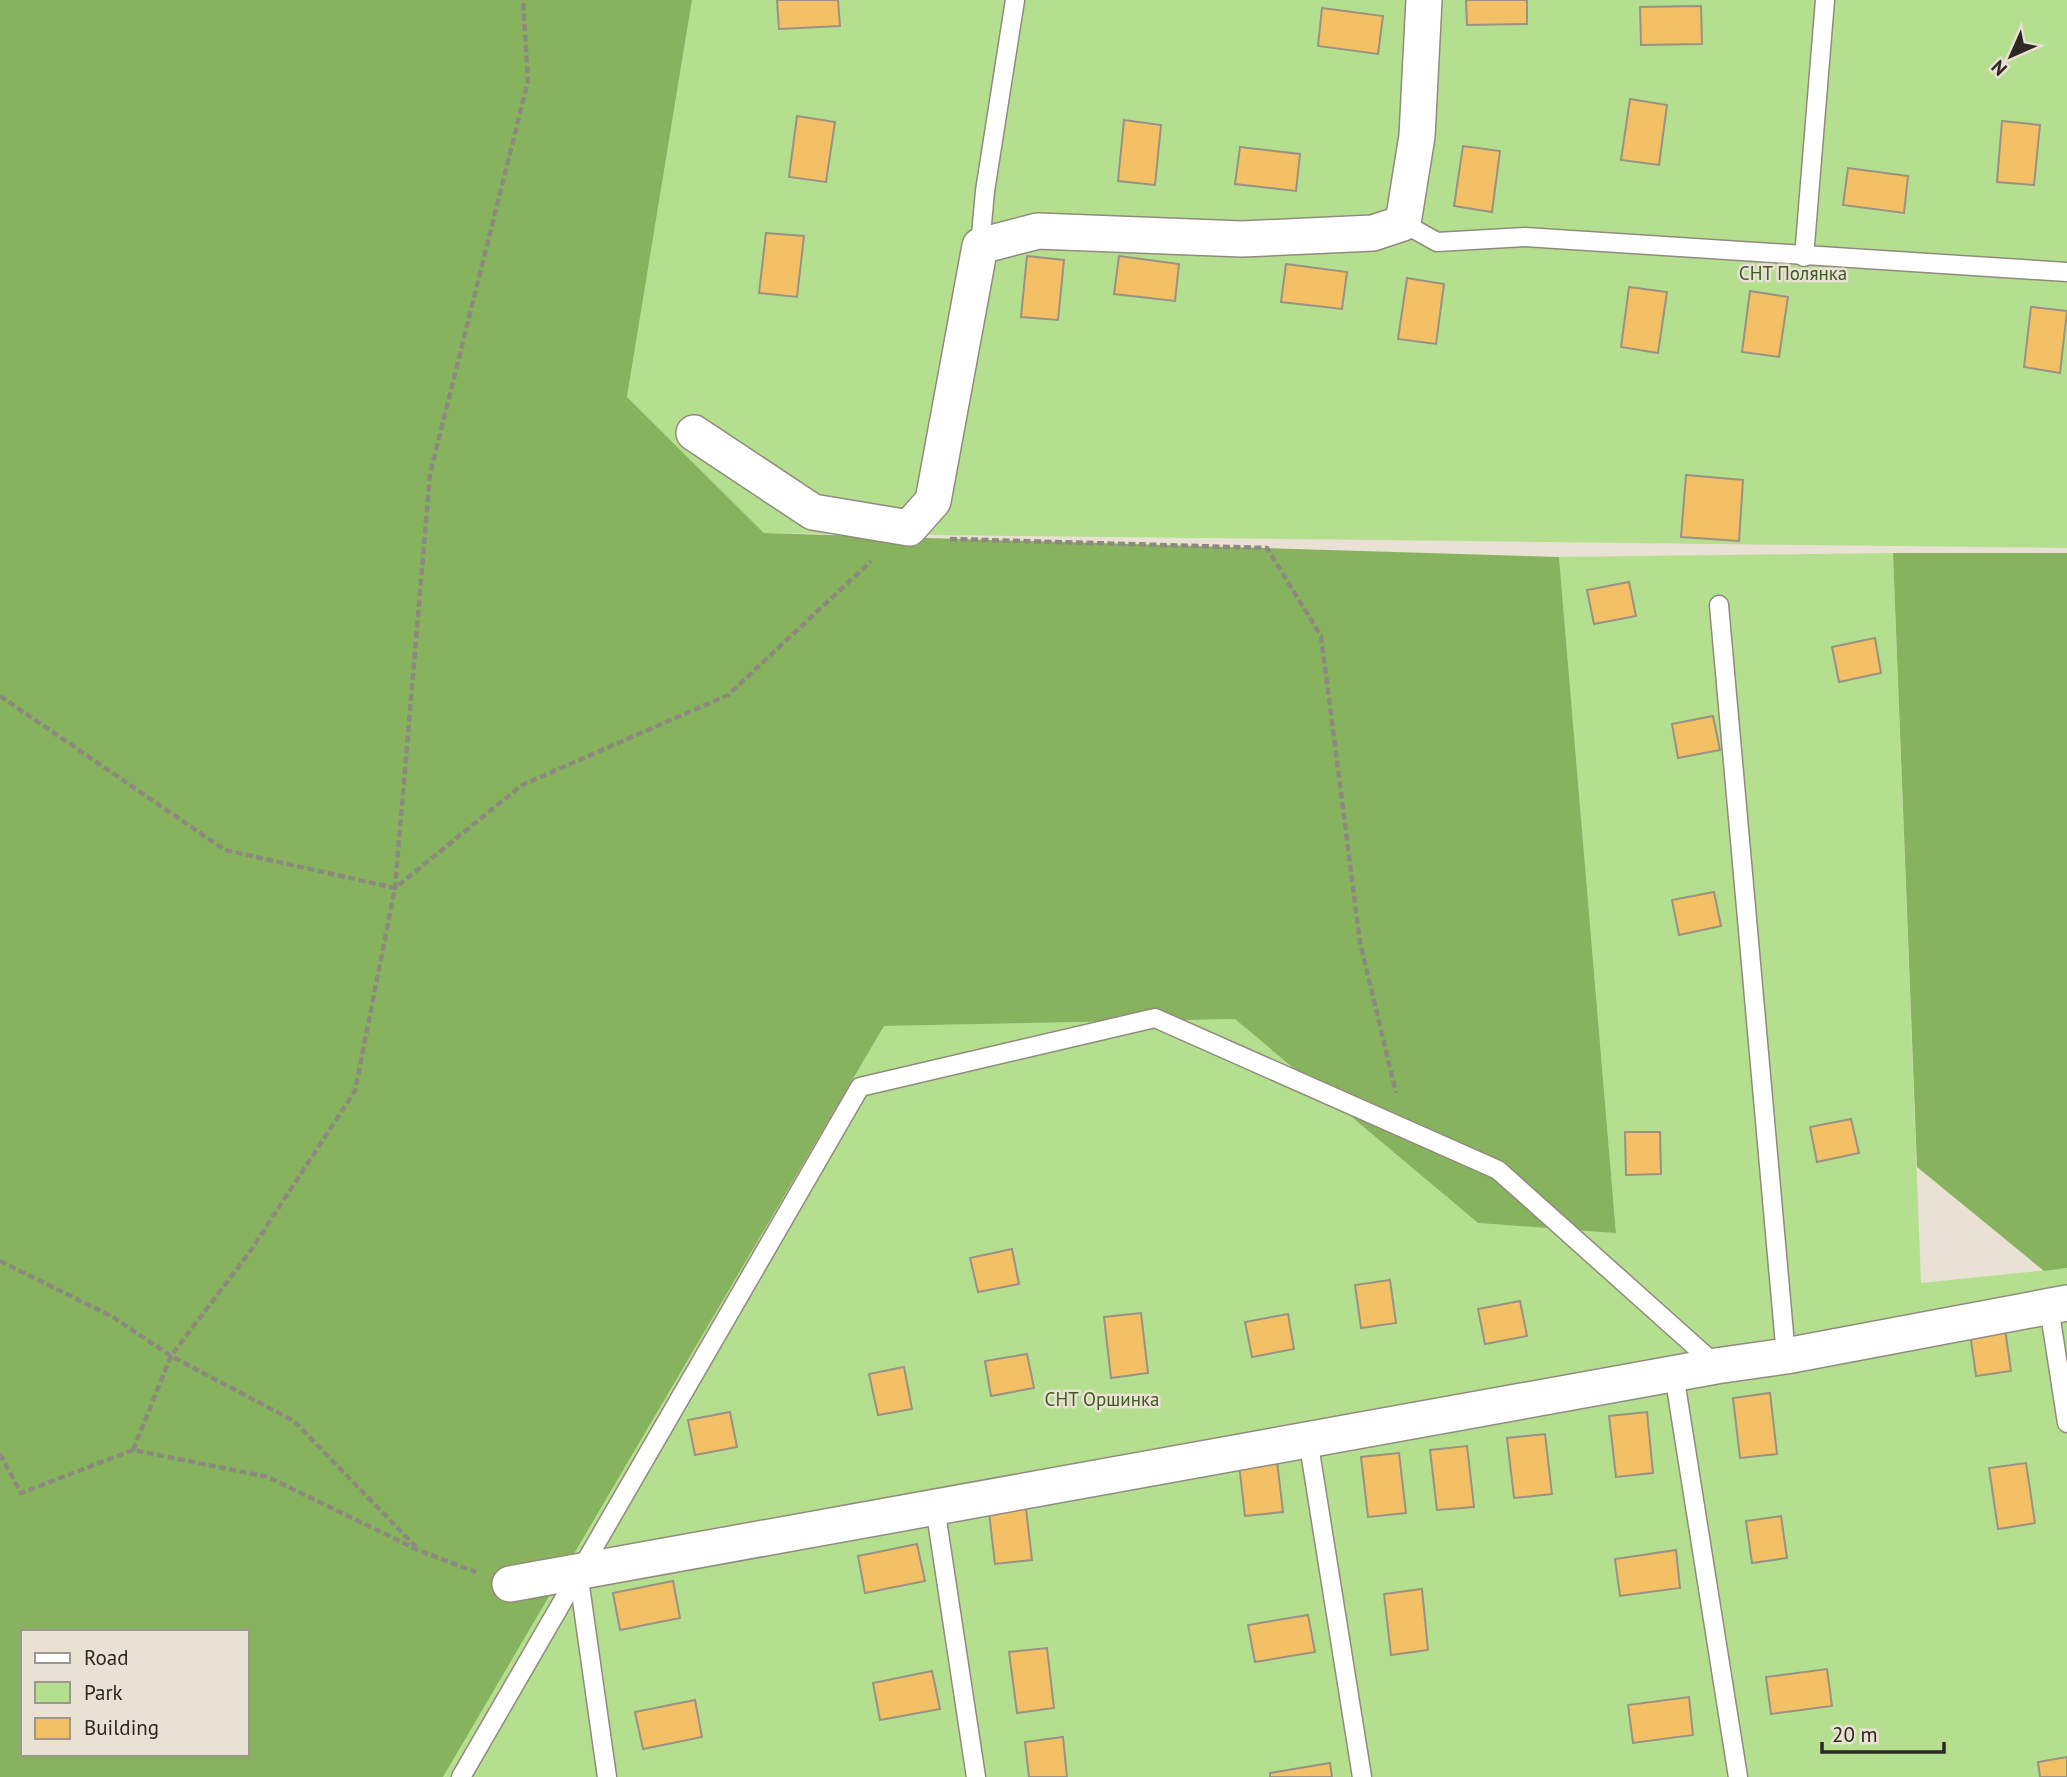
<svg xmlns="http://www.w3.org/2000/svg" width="2067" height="1777" viewBox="0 0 2067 1777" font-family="'PT Sans',sans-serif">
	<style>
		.green { fill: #b4df8f }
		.forest { fill: #87b35e; fill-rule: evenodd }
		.building { fill: #f3c065; stroke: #9a9285; stroke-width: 2 }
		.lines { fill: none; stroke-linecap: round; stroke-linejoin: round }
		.service-casing { stroke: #928a7d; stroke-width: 21 }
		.minor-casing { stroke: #928a7d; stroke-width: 38 }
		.path { stroke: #8e897e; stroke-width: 4.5; stroke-dasharray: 7 3.5; stroke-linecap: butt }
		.service { stroke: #fff; stroke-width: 18 }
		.minor { stroke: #fff; stroke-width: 35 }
		.labels { text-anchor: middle; stroke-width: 5; stroke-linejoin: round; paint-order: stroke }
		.park-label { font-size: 19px; fill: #3e5b20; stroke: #e9e1d3 }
	</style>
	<rect width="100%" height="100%" fill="#e9e1d3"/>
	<g class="green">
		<path d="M692,0h1375v548l-1303,-15 -137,-136z"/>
		<path d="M1893,553l28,730 146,-15v509h-1624l441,-751 351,-7 243,204 138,9 -57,-675z"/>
	</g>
	<g class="forest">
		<path d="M0,0h692l-65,397 137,136 795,24 57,676 -138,-10 -243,-204 -351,7 -441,751h-443zM23,1632h224v122h-224z"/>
		<path d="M1893,553h174v715l-23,3 -127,-104z"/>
	</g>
	<g class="building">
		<path d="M777,0h61l2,26 -61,3z"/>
		<path d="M1466,0h61v24l-60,1z"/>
		<path d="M1701,6l1,38 -61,1 -1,-38z"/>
		<path d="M1322,8l61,8 -5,38 -60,-8z"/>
		<path d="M1630,99l37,6 -8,60 -38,-5z"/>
		<path d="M797,116l38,6 -9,60 -37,-5z"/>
		<path d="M1124,120l37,5 -6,60 -37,-4z"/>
		<path d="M2002,121l38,4 -6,60 -37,-3z"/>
		<path d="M1463,146l37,5 -8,61 -38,-6z"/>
		<path d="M1240,147l60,7 -4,37 -61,-7z"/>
		<path d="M1848,168l60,8 -4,37 -61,-8z"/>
		<path d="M766,233l38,3 -7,61 -38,-4z"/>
		<path d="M1027,256l37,4 -6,60 -37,-3z"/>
		<path d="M1119,256l60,8 -4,37 -61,-7z"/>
		<path d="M1286,264l61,8 -5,37 -61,-7z"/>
		<path d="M1407,278l37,6 -8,60 -38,-5z"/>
		<path d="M1629,287l38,5 -9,61 -37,-6z"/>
		<path d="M1750,291l38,6 -9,60 -37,-5z"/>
		<path d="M2031,307l36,4 -7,62 -36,-6z"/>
		<path d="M1686,475l57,5 -4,61 -58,-4z"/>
		<path d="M1629,582l7,34 -42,8 -7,-34z"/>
		<path d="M1875,638l6,35 -42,9 -7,-35z"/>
		<path d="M1713,716l7,34 -42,8 -6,-34z"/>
		<path d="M1714,892l7,34 -42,9 -7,-35z"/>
		<path d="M1851,1119l8,34 -42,9 -7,-35z"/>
		<path d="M1625,1132h35l1,42 -35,1z"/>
		<path d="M1012,1249l7,35 -41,8 -8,-34z"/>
		<path d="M1390,1280l6,43 -35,5 -6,-43z"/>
		<path d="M1520,1301l7,35 -42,8 -7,-35z"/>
		<path d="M1141,1313l7,60 -37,5 -7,-61z"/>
		<path d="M1288,1314l6,35 -42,8 -7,-35z"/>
		<path d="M2005,1329l6,42 -35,5 -6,-43z"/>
		<path d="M1027,1354l7,34 -43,8 -6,-35z"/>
		<path d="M904,1367l8,42 -34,6 -9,-41z"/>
		<path d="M1770,1393l7,61 -37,4 -7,-60z"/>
		<path d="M730,1412l7,35 -42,8 -7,-35z"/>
		<path d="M1647,1412l6,61 -37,4 -7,-61z"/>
		<path d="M1545,1434l7,60 -38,4 -7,-60z"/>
		<path d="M1467,1446l7,61 -37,3 -7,-60z"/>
		<path d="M1276,1452l7,60 -38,4 -7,-60z"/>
		<path d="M1399,1453l7,60 -38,4 -7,-60z"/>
		<path d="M2026,1463l9,60 -37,6 -9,-61z"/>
		<path d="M1025,1500l7,60 -37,4 -7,-60z"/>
		<path d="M1781,1516l6,42 -35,5 -6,-42z"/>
		<path d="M917,1544l8,37 -60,12 -7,-37z"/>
		<path d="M1676,1550l4,38 -60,8 -5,-37z"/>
		<path d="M673,1581l7,37 -60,12 -7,-37z"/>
		<path d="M1422,1589l6,61 -37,5 -7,-61z"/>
		<path d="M1308,1615l7,37 -60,10 -7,-37z"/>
		<path d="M1047,1648l7,60 -37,5 -8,-61z"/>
		<path d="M1827,1669l5,37 -61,8 -5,-37z"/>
		<path d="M932,1671l8,38 -60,11 -7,-37z"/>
		<path d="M1689,1697l4,38 -60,8 -5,-38z"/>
		<path d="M695,1700l7,37 -59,12 -8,-37z"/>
		<path d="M1063,1737l4,40h-38l-4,-35z"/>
		<path d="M2067,1757v20h-27l-2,-15z"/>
		<path d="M1330,1763l2,14h-62v-4z"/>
	</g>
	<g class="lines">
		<g class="service-casing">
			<g id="service">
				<path d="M1403,223l34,19 88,-5 542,35"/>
				<path d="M980,246l5,-55 30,-191"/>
				<path d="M1804,257l21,-257"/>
				<path d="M1719,605l67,751"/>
				<path d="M2049,1307l18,116"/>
				<path d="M1674,1374l64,403"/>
				<path d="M1308,1439l54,338"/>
				<path d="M935,1507l41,270"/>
				<path d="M578,1572l29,205"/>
				<path d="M461,1777l399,-690 295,-69 343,152 218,195"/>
			</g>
		</g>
		<g class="minor-casing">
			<g id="minor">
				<path d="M694,433l119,79 96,16 24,-27 47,-255 58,-15 204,8 131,-6 30,-10 14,-87 7,-136"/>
				<path d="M510,1584l1206,-218 70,-10 281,-53"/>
			</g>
		</g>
		<g class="path">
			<path d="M950,539l317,9 54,88 39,306 36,151"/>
			<path d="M0,696l225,154 170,38 127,-103 206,-90 143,-134"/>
			<path d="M0,1261l113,56 58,39 123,65 122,126"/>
			<path d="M133,1450l38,-94 78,-103 106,-162 40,-203 35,-414 98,-393 -5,-81"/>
			<path d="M0,1454l21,39 112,-43 135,27 152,74 56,21"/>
		</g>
		<use href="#service" class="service"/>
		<use href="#minor" class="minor"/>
	</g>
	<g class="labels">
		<g class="park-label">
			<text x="1793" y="280">СНТ Полянка</text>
			<text x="1102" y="1406">СНТ Оршинка</text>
		</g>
	</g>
	<rect x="21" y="1630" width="228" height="126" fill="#e9e1d3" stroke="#9d978d" stroke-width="2"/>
	<rect x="35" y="1653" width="35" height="10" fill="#ffffff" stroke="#9d978d" stroke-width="2"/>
	<text x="84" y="1665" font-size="21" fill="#2c2923">Road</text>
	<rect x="35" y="1682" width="35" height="21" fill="#b4df8f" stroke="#9d978d" stroke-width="2"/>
	<text x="84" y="1700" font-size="21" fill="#2c2923">Park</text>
	<rect x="35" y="1718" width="35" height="21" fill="#f3c065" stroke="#9d978d" stroke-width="2"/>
	<text x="84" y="1735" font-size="21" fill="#2c2923">Building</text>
	<g transform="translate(2011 56) rotate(225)" stroke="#e9e1d3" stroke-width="5" paint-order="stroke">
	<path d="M0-5L12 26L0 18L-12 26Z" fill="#2c2923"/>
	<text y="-10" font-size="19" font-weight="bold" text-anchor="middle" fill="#2c2923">N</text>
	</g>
	<path d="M1822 1742v10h122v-10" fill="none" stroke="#2c2923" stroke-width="3.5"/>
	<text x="1832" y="1742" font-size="21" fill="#2c2923" stroke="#e9e1d3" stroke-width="5" paint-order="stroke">20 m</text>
</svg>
